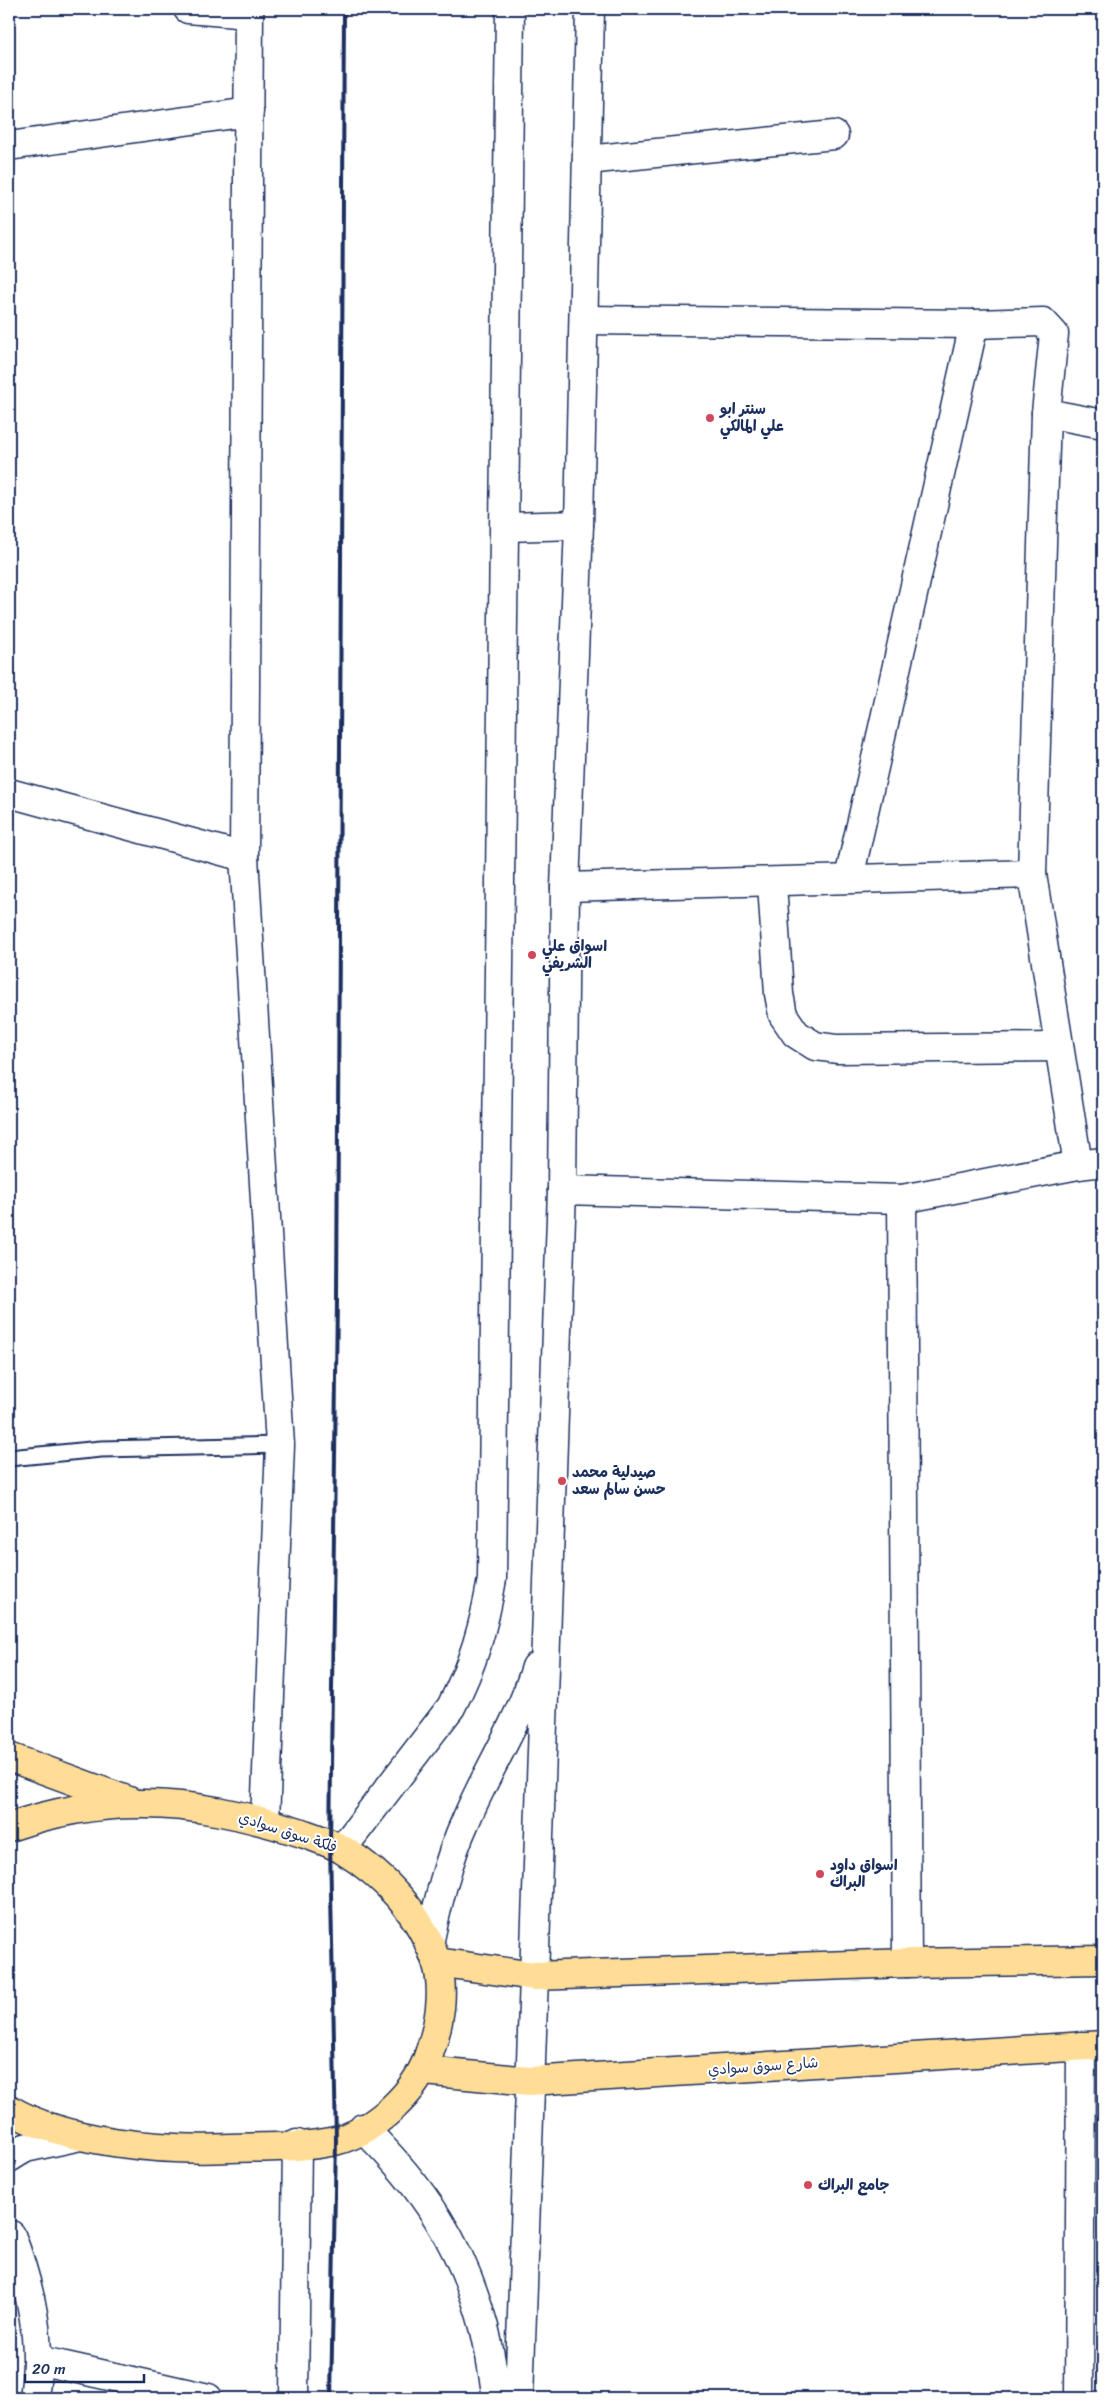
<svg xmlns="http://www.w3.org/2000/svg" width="1112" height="2407" viewBox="0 0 1112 2407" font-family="Sriracha,'Playpen Sans Arabic',sans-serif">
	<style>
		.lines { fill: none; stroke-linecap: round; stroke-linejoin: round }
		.service-casing { stroke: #1b2f5e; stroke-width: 19 }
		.minor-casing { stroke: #1b2f5e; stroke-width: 31 }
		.tertiary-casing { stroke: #1b2f5e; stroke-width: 31 }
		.primary-casing { stroke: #1b2f5e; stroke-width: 31 }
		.service { stroke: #fff; stroke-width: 15 }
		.minor { stroke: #fff; stroke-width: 28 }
		.tertiary { stroke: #fff; stroke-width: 28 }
		.primary { stroke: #ffdd96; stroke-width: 28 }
		.rail { stroke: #1b2f5e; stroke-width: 4 }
		.poi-dot { fill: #d1495b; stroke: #fff; stroke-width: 2 }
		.labels { text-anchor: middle; stroke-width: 4; stroke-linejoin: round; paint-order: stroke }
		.poi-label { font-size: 15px; font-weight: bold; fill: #1b2f5e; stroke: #fff; text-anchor: start }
		.street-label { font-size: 15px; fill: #1b2f5e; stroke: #fff }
	</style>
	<rect width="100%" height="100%" fill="#fff"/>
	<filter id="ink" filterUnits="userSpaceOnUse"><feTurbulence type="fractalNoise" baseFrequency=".02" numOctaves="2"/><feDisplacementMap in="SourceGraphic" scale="10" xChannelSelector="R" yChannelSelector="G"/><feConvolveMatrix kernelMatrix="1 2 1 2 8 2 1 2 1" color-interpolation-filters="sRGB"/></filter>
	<g filter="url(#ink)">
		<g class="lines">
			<g class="service-casing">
				<path id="service" d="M9,1458l92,-9 179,-4"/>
			</g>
			<g class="minor-casing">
				<g id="minor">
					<path d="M188,9l61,5"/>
					<path d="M249,9l-5,848 36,588 -15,376"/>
					<path d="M9,146l240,-34"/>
					<path d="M587,160l247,-25"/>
					<path d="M584,320l390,4 69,-2 11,12 -8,79 -14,461 46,291"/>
					<path d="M1046,413l57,11"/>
					<path d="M9,793l235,64"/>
					<path d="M849,878l125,-554"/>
					<path d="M772,883l7,111 4,21 13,19 19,12 22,3 222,-2"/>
					<path d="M565,887l467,-13"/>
					<path d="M562,1190l340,9 176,-34 25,-3"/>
					<path d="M902,1199l5,764"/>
					<path d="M11,2235c20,54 32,106 23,163"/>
					<path d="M38,2360l170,38"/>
					<path d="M294,2398l3,-254"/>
					<path d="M1079,2398l2,-352"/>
				</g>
			</g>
			<g class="tertiary-casing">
				<g id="tertiary">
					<path d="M505,527l74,-2"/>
					<path d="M342,1849l109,-142c22,-42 33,-81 41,-128l18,-1570"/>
					<path d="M429,1944c9,-42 19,-85 37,-124 22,-52 54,-99 70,-153"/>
					<path d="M363,2128c60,59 99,116 121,199 6,23 9,48 13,71"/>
					<path d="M9,2158l16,-10 55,-12"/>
					<path d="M519,2398l43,-1208 3,-303 14,-362 11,-516"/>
				</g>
			</g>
			<g class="primary-casing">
				<g id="primary">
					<path d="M9,1757l120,44"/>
					<path d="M9,1827c41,-14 85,-23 129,-23 55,-1 109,12 161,28 14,5 31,10 44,18 41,25 78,64 93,111 10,29 3,65 -7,93 -12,38 -54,77 -94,87 -30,7 -73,6 -105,7 -66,3 -165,-5 -221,-39"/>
					<path d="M437,1962l97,14 373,-13 196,-3"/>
					<path d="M424,2071l106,10 573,-36"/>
				</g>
			</g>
			<use href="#service" class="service"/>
			<use href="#minor" class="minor"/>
			<use href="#tertiary" class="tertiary"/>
			<use href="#primary" class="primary"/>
			<path class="rail" d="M331,2398l5,-258 -6,-296 7,-544 7,-1291"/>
		</g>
	</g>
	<g class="poi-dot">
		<circle cx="710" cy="418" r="5"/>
		<circle cx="532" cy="955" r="5"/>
		<circle cx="562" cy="1481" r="5"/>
		<circle cx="820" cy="1874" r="5"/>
		<circle cx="808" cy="2185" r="5"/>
	</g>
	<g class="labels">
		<g class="poi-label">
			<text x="720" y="414">سنتر ابو<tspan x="720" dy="17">علي المالكي</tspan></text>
			<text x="542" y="951">اسواق علي<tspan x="542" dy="17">الشريفي</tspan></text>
			<text x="572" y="1477">صيدلية محمد<tspan x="572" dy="17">حسن سالم سعد</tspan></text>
			<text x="830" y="1870">اسواق داود<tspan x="830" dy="17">البراك</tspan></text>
			<text x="818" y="2190">جامع البراك</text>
		</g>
		<g class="street-label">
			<text transform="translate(288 1832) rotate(18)" y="5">فلكة سوق سوادي</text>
			<text transform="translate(763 2066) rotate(-4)" y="5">شارع سوق سوادي</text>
		</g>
	</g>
	<rect width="1112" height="2407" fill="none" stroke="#fff" stroke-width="30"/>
	<rect x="15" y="15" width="1082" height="2377" fill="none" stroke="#1b2f5e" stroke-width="2" filter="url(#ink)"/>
	<path d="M25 2374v8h119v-8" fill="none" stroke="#1b2f5e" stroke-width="2.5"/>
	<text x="32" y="2374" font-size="15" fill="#1b2f5e" stroke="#ffffff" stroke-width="4" paint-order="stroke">20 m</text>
</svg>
